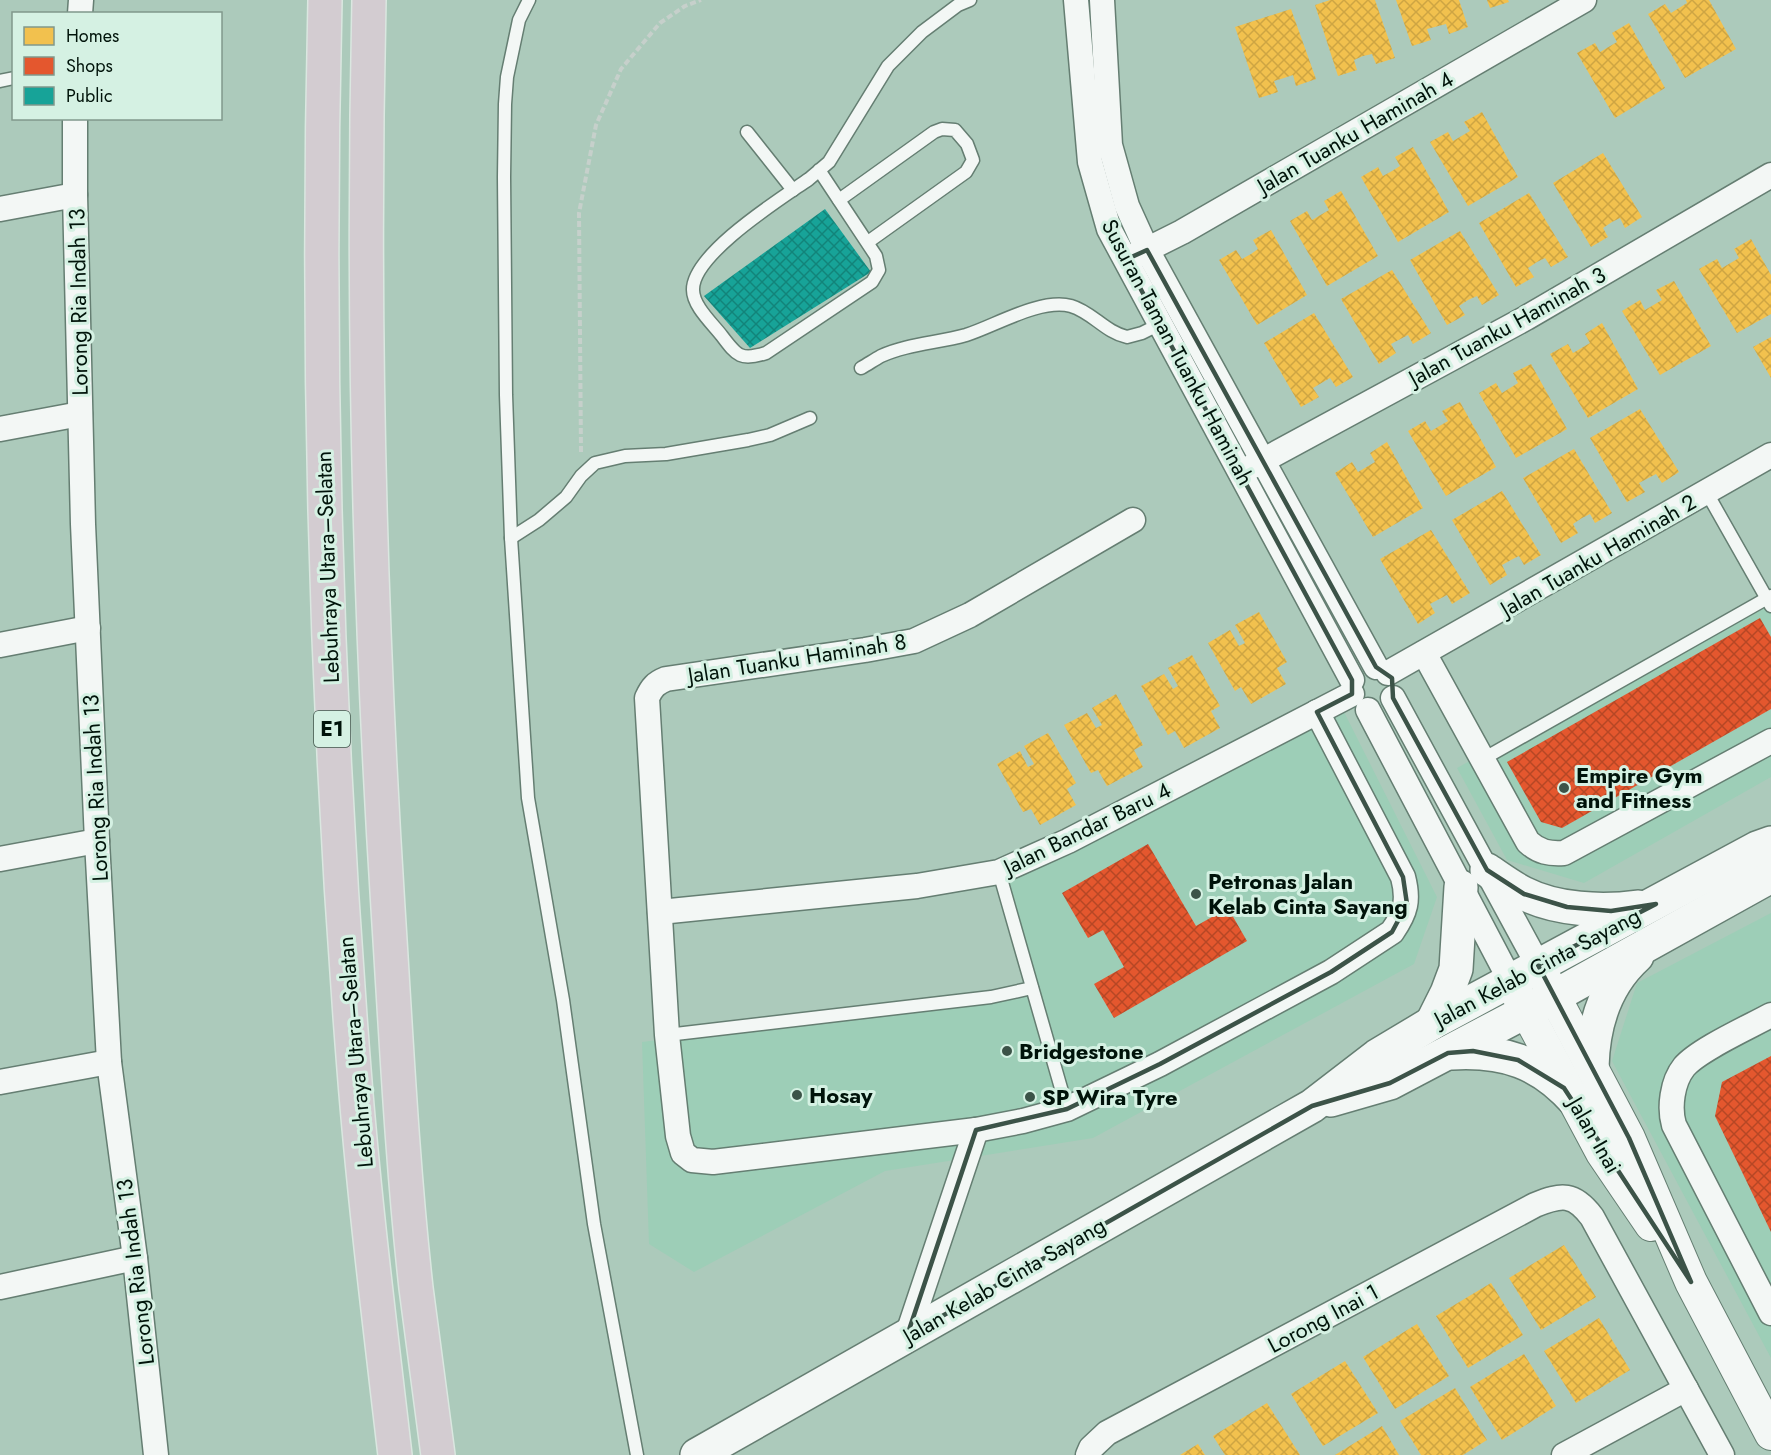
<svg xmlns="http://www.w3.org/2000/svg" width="1771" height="1455" viewBox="0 0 1771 1455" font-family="Jost,sans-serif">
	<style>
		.built { fill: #9dceb7 }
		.homes { fill: url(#homes-cross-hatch) }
		.shops { fill: url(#shops-cross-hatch) }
		.public { fill: url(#public-cross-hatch) }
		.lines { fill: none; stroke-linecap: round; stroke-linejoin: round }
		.service-casing { stroke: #657e72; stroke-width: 15 }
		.minor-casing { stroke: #657e72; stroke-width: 27 }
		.tertiary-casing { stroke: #657e72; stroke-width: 34 }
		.secondary-casing { stroke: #657e72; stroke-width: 36 }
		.motorway-casing { stroke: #dae7e0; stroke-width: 36 }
		.path { stroke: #c6d0cb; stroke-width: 4; stroke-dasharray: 6 3; stroke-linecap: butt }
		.service { stroke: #f3f7f5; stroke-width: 12 }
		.minor { stroke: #f3f7f5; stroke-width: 24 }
		.tertiary { stroke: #f3f7f5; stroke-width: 32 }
		.secondary { stroke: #f3f7f5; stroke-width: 33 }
		.motorway { stroke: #d3ccd1; stroke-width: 33 }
		.marked { fill: none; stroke: #3c5348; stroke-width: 4.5; stroke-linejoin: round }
		.poi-dot { fill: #3c5348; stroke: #d5f1e3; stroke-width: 2 }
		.labels { text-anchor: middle; stroke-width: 6; stroke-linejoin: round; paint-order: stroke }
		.shield { fill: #d5f1e3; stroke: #40564b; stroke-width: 1.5 }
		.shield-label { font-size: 21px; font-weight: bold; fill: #00130a }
		.street-label { font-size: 22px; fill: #00130a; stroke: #d5f1e3 }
		.poi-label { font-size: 22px; font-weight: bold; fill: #00130a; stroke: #d5f1e3; text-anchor: start }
	</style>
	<defs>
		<pattern id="homes-cross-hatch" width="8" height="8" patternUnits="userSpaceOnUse" patternTransform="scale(1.5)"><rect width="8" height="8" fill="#f2c14e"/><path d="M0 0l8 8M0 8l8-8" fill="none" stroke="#cea543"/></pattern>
		<pattern id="shops-cross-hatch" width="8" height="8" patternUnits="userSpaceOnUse" patternTransform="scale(1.5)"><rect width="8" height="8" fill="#e4572e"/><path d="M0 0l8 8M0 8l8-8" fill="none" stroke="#b64725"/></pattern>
		<pattern id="public-cross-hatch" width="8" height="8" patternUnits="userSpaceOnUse" patternTransform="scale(1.5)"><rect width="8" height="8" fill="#17a398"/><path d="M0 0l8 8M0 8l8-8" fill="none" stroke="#12847a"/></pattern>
	</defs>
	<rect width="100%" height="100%" fill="#accabb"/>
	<g class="built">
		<path d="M1771,594v183l-187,106 -77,-23 -50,-92z"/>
		<path d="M1343,710l94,187 -23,67 -321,174 -208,33 -191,101 -45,-28 -7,-202 385,-47 -29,-113z"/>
		<path d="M1771,913v445l-159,-297 25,-78z"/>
	</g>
	<g class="homes">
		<path d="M1330,0h45l20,58 -19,6 -4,-10 -9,2 -9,4 3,10 -19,6 -23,-71z"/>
		<path d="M1396,0h63l9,27 -19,7 -3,-10 -19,5 4,11 -19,6z"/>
		<path d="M1487,0h21l1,2 -19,6z"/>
		<path d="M1686,0h23l27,49 -51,29 -37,-64 17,-10 6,9 16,-10z"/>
		<path d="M1291,9l25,70 -20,7 -3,-11 -9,3 -10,3 4,11 -19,6 -24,-71z"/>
		<path d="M1629,23l36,65 -50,30 -38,-65 18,-10 5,9 17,-10 -5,-9z"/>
		<path d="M1482,112l36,65 -50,29 -38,-64 18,-10 5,9 17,-10 -6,-9z"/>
		<path d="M1413,147l36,65 -51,30 -37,-65 17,-10 5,9 9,-5 8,-5 -5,-9z"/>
		<path d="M1603,153l39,64 -17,11 -5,-10 -8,4 -9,6 5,9 -17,10 -38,-64z"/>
		<path d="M1341,191l37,65 -51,30 -37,-65 17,-10 5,9 17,-10 -5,-9z"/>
		<path d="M1529,193l39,64 -17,10 -6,-9 -8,4 -9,6 6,9 -18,10 -37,-64z"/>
		<path d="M1271,230l36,65 -50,30 -38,-65 17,-10 6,9 9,-5 7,-5 -5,-9z"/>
		<path d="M1460,231l39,64 -17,10 -5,-9 -9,4 -9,6 6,9 -18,10 -37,-65z"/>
		<path d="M1751,239l20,36v39l-34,19 -38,-64 18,-10 5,9 17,-10 -5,-9z"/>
		<path d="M1392,270l39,63 -18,11 -5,-9 -17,9 5,9 -17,11 -38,-65z"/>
		<path d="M1674,281l37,65 -51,29 -38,-64 18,-11 5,10 17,-10 -6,-10z"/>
		<path d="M1314,313l39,64 -17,10 -6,-9 -17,10 6,9 -18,10 -37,-64z"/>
		<path d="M1602,323l36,66 -50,29 -38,-64 18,-10 5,9 17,-10 -5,-9z"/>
		<path d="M1771,337v41l-18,-31z"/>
		<path d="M1531,364l36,65 -51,29 -37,-65 17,-10 6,10 16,-10 -5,-10z"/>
		<path d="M1460,402l36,65 -50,29 -38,-65 17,-10 6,10 17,-10 -6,-10z"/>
		<path d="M1640,409l39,63 -17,11 -6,-9 -17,9 6,9 -18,10 -37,-64z"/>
		<path d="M1387,442l36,66 -50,29 -38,-64 17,-11 6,10 17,-10 -5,-9z"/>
		<path d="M1574,449l38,64 -17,10 -5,-9 -8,4 -9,6 5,9 -17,10 -38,-65z"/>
		<path d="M1502,491l39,64 -17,10 -5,-9 -8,4 -9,5 5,10 -17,10 -38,-65z"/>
		<path d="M1431,530l39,63 -18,11 -5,-9 -17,9 5,9 -17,11 -38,-65z"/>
		<path d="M1259,612l28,50 -10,6 9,16 -35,20 -10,-17 -6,4 -27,-48 22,-13 9,16 6,-3 -10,-18z"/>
		<path d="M1192,655l28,51 -9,5 9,17 -36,20 -9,-17 -7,4 -27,-49 23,-12 9,15 5,-3 -10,-18z"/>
		<path d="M1116,694l27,51 -9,5 9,17 -36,19 -9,-16 -7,3 -27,-48 23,-12 9,15 6,-3 -10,-17z"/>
		<path d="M1048,733l28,50 -9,6 9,16 -36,20 -9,-16 -8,3 -26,-48 23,-13 8,16 6,-3 -10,-18z"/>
		<path d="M1564,1245l32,52 -55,33 -32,-52z"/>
		<path d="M1491,1283l32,52 -55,33 -32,-52z"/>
		<path d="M1599,1318l31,52 -54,33 -32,-52z"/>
		<path d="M1417,1324l32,52 -54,33 -32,-52z"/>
		<path d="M1524,1354l32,52 -54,34 -32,-53z"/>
		<path d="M1345,1361l33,52 -55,33 -32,-52z"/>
		<path d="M1455,1388l32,52 -24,15h-42l-21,-34z"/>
		<path d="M1267,1403l33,52h-75l-12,-19z"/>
		<path d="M1382,1426l17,29h-64z"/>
		<path d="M1198,1444l7,11h-25z"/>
	</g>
	<g class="shops">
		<path d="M1760,618l11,19v72l-209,119 -21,-6 -34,-60z"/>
		<path d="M1148,844l48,82 32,-18 19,33 -133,77 -20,-34 30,-17 -21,-37 -15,8 -26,-45z"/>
		<path d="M1771,1056v176l-56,-116 7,-34z"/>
	</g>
	<path class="public" d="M825,209l46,63 -121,76 -46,-52z"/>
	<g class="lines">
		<g class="service-casing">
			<g id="service">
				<path d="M529,0l-10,20 -12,57 -2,27 -1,73 2,218 5,143 17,260 35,202 31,224 43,231"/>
				<path d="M0,81l14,-3"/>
				<path d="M747,132l46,58"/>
				<path d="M819,170l57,86 3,14 -7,12 -106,71c-25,8 -29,3 -44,-17 -10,-13 -29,-30 -29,-46 -1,-36 89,-92 116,-111l20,-17 59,-96 34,-34 36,-27 12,-5"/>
				<path d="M839,200l95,-68 8,-3 13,1 12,14 6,16 -7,12 -98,70"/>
				<path d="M861,368c7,-4 13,-8 20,-12 26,-12 57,-13 85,-21 29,-9 74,-37 105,-29 21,6 34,26 56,31l15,-4 18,-9"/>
				<path d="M1707,493l64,113"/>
				<path d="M511,538l28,-18 27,-23 15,-21 14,-13 30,-7 41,-2 82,-14 22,-5 40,-17"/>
				<path d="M1483,759l288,-163"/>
				<path d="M999,872l68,237"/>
				<path d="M667,1035l324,-38 41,-9"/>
			</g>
		</g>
		<g class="minor-casing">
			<g id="minor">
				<path d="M1076,0l14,162 19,67 243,451"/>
				<path d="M1102,0l8,145 17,61 20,44 229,417"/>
				<path d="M80,14l1,-14"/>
				<path d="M75,118v77l8,329 14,317 12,221 26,196 21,197"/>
				<path d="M0,209l75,-14"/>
				<path d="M1132,257l50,-25 402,-232"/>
				<path d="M0,429l80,-15"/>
				<path d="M1251,467l275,-149 245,-143"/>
				<path d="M1133,520l-163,95 -56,26 -49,9 -199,29c-10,4 -14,8 -19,19l20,337 11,101 5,17 9,7 21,2 263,-32 47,-9 44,-12 93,-45 171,-92 61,-40c14,-20 17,-32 11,-55l-86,-165"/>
				<path d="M0,645l88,-17"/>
				<path d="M1424,653l104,189c11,10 21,12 36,11l207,-112"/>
				<path d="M1388,673l383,-218"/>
				<path d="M1393,698l145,267"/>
				<path d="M1368,710l142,270"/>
				<path d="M0,859l97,-18"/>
				<path d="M660,912l257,-26 82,-14 69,-31 284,-147"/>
				<path d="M1771,1015c-22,12 -73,35 -87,52 -12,15 -15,41 -10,58l97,188"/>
				<path d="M0,1082l109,-20"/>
				<path d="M0,1287l135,-29"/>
				<path d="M907,1336l69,-206"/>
				<path d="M1088,1455l3,-7 16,-15 428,-228c27,-11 39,-12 57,12l130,238"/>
				<path d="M1564,1455l122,-66"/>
			</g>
		</g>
		<g class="tertiary-casing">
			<g id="tertiary">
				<path d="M1542,973l87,165 62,144 80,152"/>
				<path d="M1514,988l88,165 49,72"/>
			</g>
		</g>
		<g class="secondary-casing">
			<g id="secondary">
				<path d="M1487,870c12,8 24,17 36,23 33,17 79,19 115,14"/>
				<path d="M1432,1023l15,-30 9,-24 5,-82"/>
				<path d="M1452,1053c52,-3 89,9 124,49"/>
				<path d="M1592,1067c1,-42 13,-82 45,-111"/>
				<path d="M1331,1100l59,-17 165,-87 216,-120"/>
				<path d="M697,1455l615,-349 65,-50 55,-33 325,-175 14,-5"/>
			</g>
		</g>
		<g class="motorway-casing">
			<g id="motorway">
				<path d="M325,0c-9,357 1,713 29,1069 10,129 26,257 41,386"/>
				<path d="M369,0c-7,303 0,606 19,908 8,126 14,254 28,380 7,56 15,111 22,167"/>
			</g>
		</g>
		<path class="path" d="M581,452l-2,-239 17,-88 25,-56 39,-46 25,-17 16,-6"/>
		<use href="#service" class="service"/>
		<use href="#minor" class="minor"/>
		<use href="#tertiary" class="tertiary"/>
		<use href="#secondary" class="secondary"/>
		<use href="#motorway" class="motorway"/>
	</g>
	<path class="marked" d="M1147,250l229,417 16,11 1,20 94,172 37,24 43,13 44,4 45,-7 -118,61 91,173 62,144 -127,-194 -46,-28 -45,-9 -25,2 -58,30 -78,23 -405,230 69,-206 91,-21 93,-45 171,-92 61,-40 15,-28 -4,-27 -86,-165 35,-18v-14l-227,-420z"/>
	<g class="poi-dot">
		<circle cx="1564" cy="788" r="6"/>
		<circle cx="1196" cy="894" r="6"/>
		<circle cx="1007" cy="1051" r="6"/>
		<circle cx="797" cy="1095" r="6"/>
		<circle cx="1030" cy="1097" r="6"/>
	</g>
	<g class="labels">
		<rect class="shield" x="314" y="711" width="36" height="36" rx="4.5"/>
		<g class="shield-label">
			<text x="332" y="736">E1</text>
		</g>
		<g class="street-label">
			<text transform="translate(1355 132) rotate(-30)" y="8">Jalan Tuanku Haminah 4</text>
			<text transform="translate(78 302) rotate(-91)" y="8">Lorong Ria Indah 13</text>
			<text transform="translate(1507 326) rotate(-29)" y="8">Jalan Tuanku Haminah 3</text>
			<text transform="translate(1178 352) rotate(62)" y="8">Susuran Taman Tuanku Haminah</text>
			<text transform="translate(1598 555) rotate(-30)" y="8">Jalan Tuanku Haminah 2</text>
			<text transform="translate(327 567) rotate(-92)" y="8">Lebuhraya Utara–Selatan</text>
			<text transform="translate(797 658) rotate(-9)" y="8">Jalan Tuanku Haminah 8</text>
			<text transform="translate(95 788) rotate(-93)" y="8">Lorong Ria Indah 13</text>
			<text transform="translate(1087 828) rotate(-26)" y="8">Jalan Bandar Baru 4</text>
			<text transform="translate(1537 967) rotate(-28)" y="8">Jalan Kelab Cinta Sayang</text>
			<text transform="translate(355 1052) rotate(-95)" y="8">Lebuhraya Utara–Selatan</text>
			<text transform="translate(1595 1135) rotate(60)" y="8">Jalan Inai</text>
			<text transform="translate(135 1272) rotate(-97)" y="8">Lorong Ria Indah 13</text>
			<text transform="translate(1004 1280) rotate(-30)" y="8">Jalan Kelab Cinta Sayang</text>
			<text transform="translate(1323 1318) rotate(-28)" y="8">Lorong Inai 1</text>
		</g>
		<g class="poi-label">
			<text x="1576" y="783">Empire Gym<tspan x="1576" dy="25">and Fitness</tspan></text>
			<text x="1208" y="889">Petronas Jalan<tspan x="1208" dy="25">Kelab Cinta Sayang</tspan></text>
			<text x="1019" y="1059">Bridgestone</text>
			<text x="809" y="1103">Hosay</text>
			<text x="1042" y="1105">SP Wira Tyre</text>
		</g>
	</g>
	<rect x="12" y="12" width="210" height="108" fill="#d5f1e3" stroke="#80988c" stroke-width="1.5"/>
	<rect x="24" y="27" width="30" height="18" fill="#f2c14e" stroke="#80988c" stroke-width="1.5"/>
	<text x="66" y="42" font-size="18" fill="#00130a">Homes</text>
	<rect x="24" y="57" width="30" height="18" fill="#e4572e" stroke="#80988c" stroke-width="1.5"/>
	<text x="66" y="72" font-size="18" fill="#00130a">Shops</text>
	<rect x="24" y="87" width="30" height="18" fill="#17a398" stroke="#80988c" stroke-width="1.5"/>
	<text x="66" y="102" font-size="18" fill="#00130a">Public</text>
</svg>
